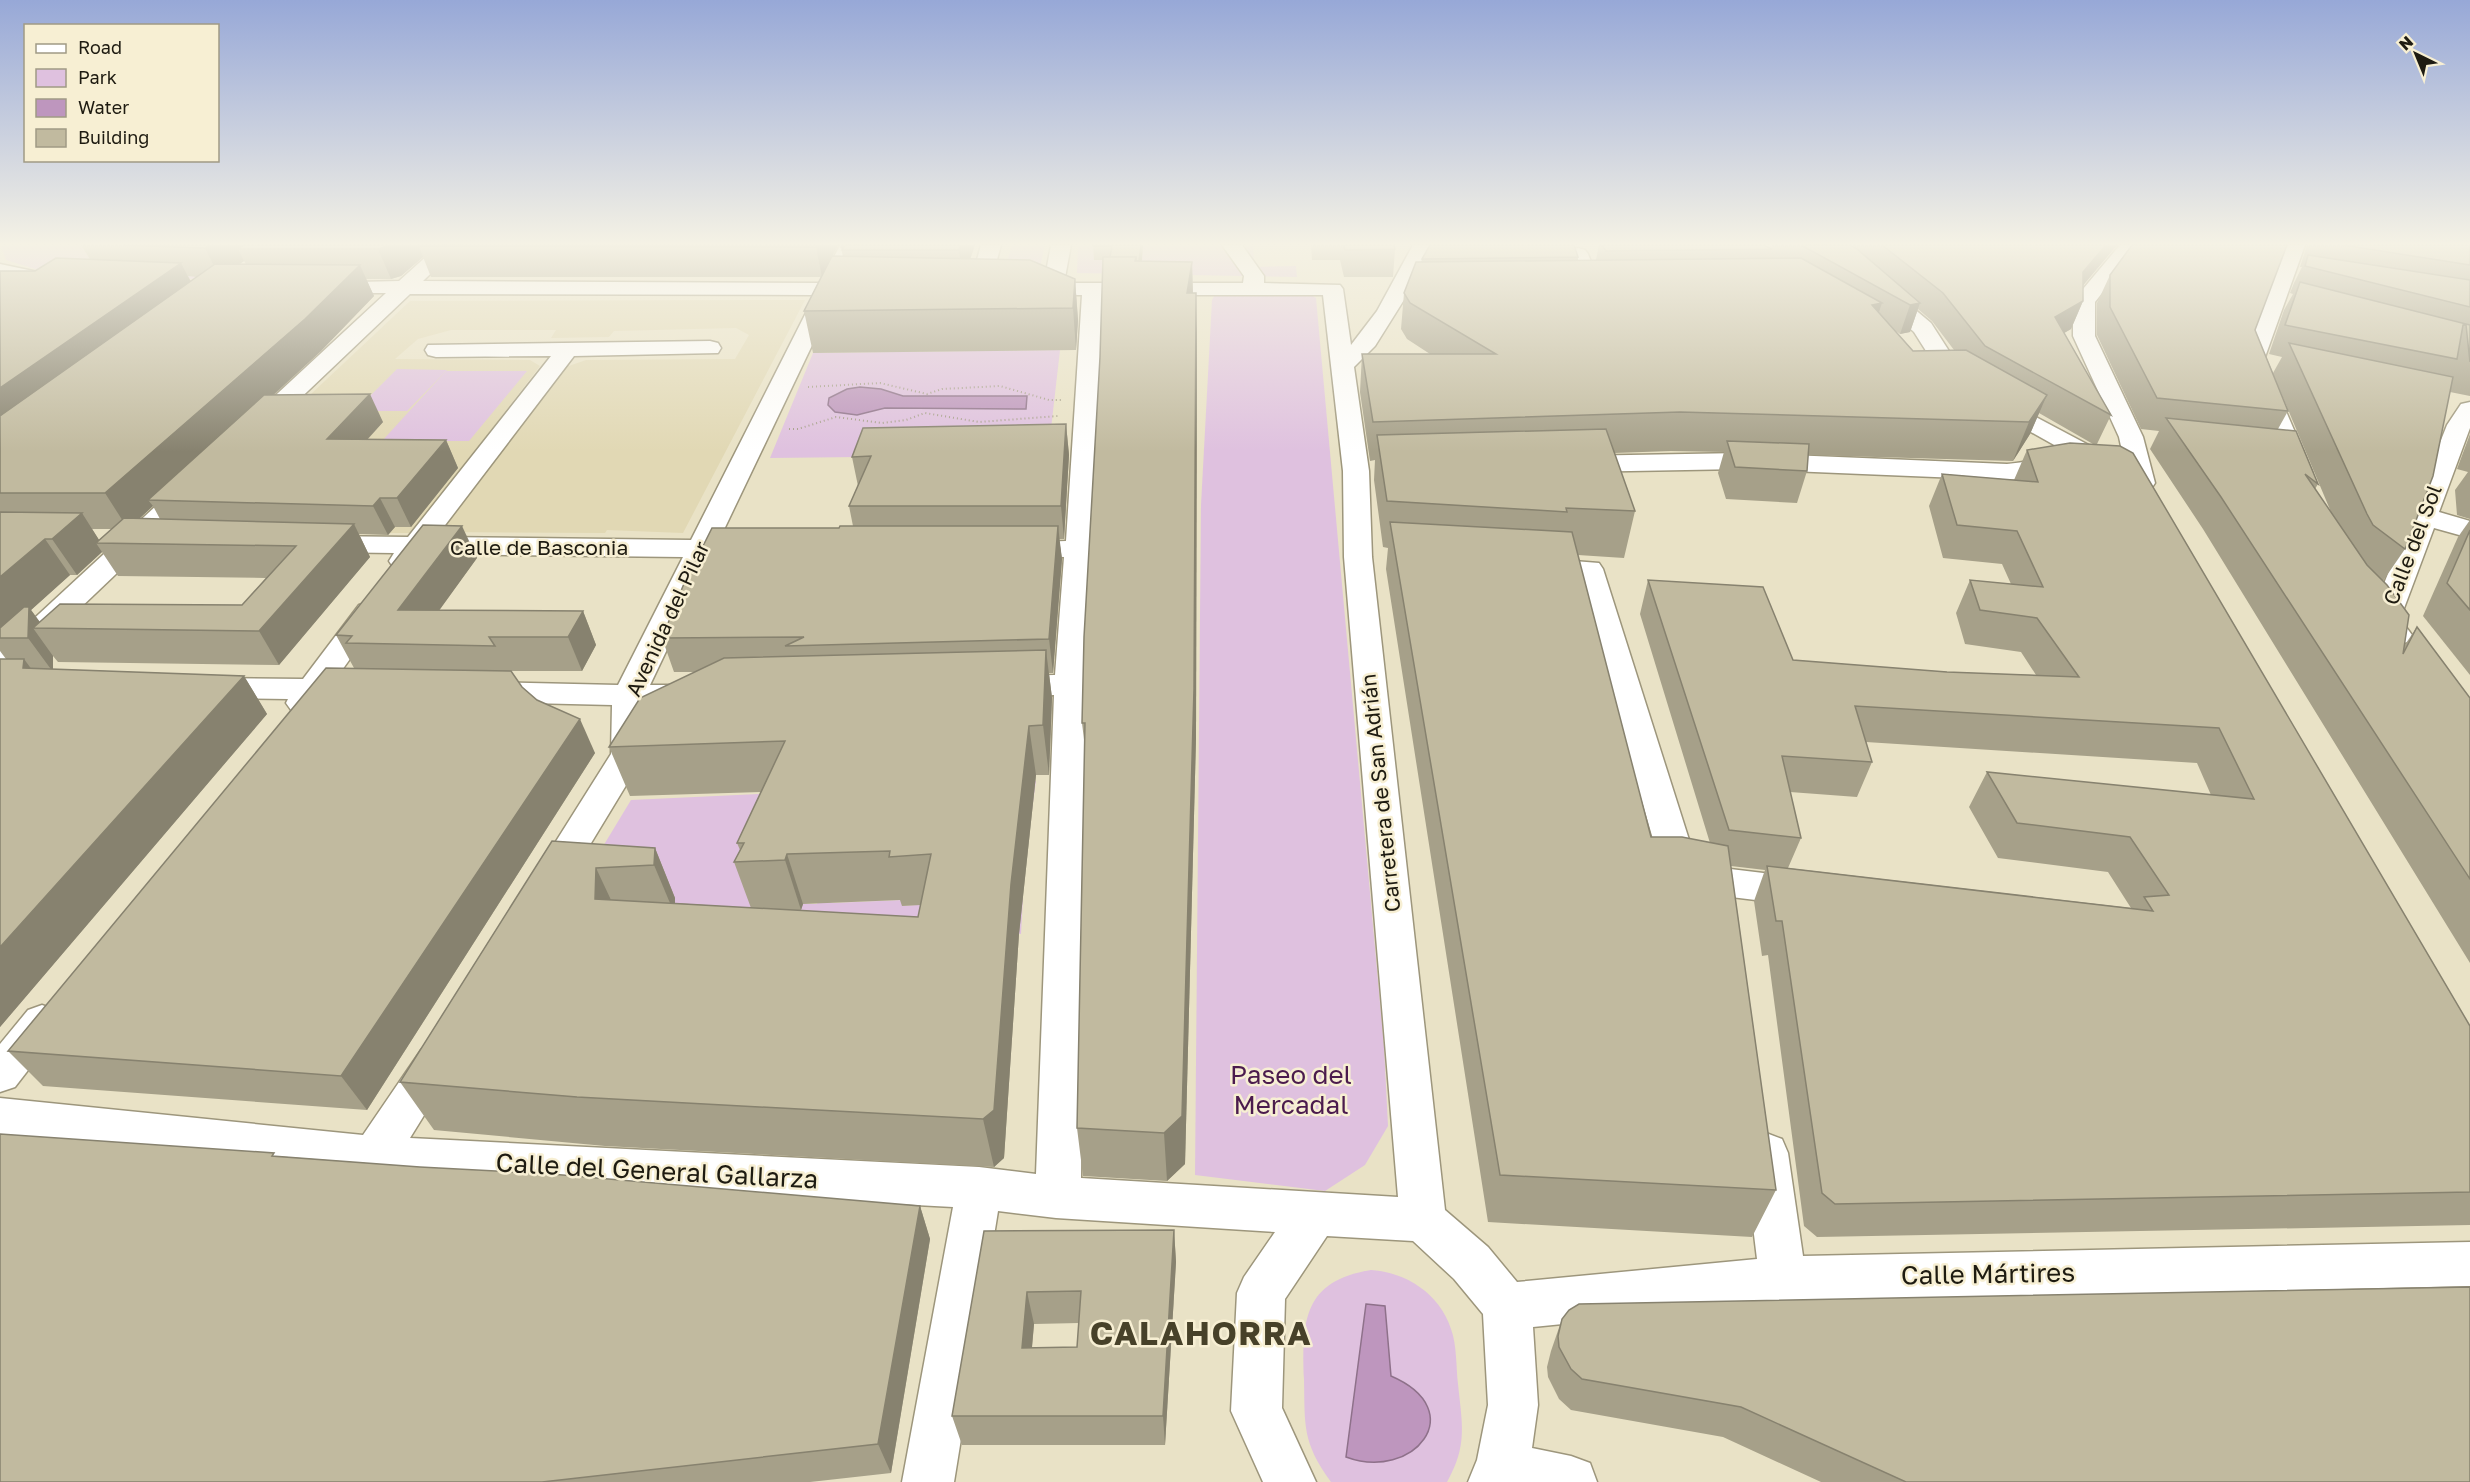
<svg xmlns="http://www.w3.org/2000/svg" width="2470" height="1482" viewBox="0 0 2470 1482" font-family="'Golos Text',sans-serif">
	<style>
		.built { fill: #e1d8b4 }
		.green { fill: #dfc1df }
		.water { fill: #be96be; stroke: #8e718a; stroke-width: 1.5 }
		.lines { fill: none; stroke-linecap: round; stroke-linejoin: round }
		.minor-casing { stroke: #9d967c; stroke-width: 3 }
		.path { stroke: #a39d87; stroke-width: 2; stroke-dasharray: 1 3; stroke-linecap: butt }
		.minor { fill: #fff; fill-rule: evenodd }
		.wall { fill: #a6a089; fill-rule: evenodd }
		.shaded-wall { fill: #87826f }
		.building { fill: #c1ba9f; stroke: #87826f; stroke-width: 1.5; fill-rule: evenodd }
		.labels { text-anchor: middle; stroke-width: 5; stroke-linejoin: round; paint-order: stroke }
		.street-label { font-size: 21px; fill: #1e1b11; stroke: #f7efd3 }
		.near-park-label { font-size: 26px; fill: #4b1b4d; stroke: #f7efd3 }
		.near-street-label { font-size: 26px; fill: #1e1b11; stroke: #f7efd3 }
		.near-district-label { font-size: 33px; font-weight: bold; letter-spacing: 1.5px; fill: #474129; stroke: #f7efd3 }
	</style>
	<rect width="100%" height="100%" fill="#e9e2c6"/>
	<path class="built" d="M805,300l-122,233 -76,-3 -2,3 -169,-1 127,-164 23,-8 149,-1 14,-24 -13,-7 -122,3 -5,6 -58,1 5,-8h-105l-33,9 -23,20 135,1 10,6 -128,167h-38l-80,-123 116,-109z"/>
	<g class="green">
		<path d="M4,245h245l-46,34 -145,-3 -52,-16 -5,-13z"/>
		<path d="M1012,245h33l-7,31h-35z"/>
		<path d="M1078,245h175l1,22 42,-1 1,11 -220,-4z"/>
		<path d="M1216,293l95,2 5,3 68,749 4,79 -23,39 -40,26 -130,-16 6,-670 11,-205z"/>
		<path d="M1060,350l-12,105 -278,3 43,-105z"/>
		<path d="M397,369l50,1 -40,41h-52z"/>
		<path d="M446,371h81l-58,70h-87z"/>
		<path d="M1036,781l-4,29 -238,5 9,89h14l2,-5 14,4 70,-3 -1,6 121,-8 -2,36 -83,-8 -4,20 -358,-55 55,-91z"/>
		<path d="M1371,1270c35,2 69,24 80,59 6,16 5,38 7,55 4,40 10,61 -11,98h-116c-29,-40 -26,-56 -27,-103 -2,-58 -1,-98 67,-109z"/>
	</g>
	<g class="water">
		<path d="M860,387l21,2 22,7h124l-1,13 -141,-1 -28,7 -22,-3 -7,-7 1,-7 18,-9z"/>
		<path d="M1366,1304l19,2 6,70c81,35 22,106 -45,81z"/>
	</g>
	<g class="lines">
		<g class="minor-casing">
			<g id="minor">
				<path d="M439,245h21l-37,36 398,2 19,-38h20l-18,38 25,2 3,4 -3,4 -31,2 -117,245 36,3 4,6 -4,6 -44,2 -61,128h37l11,3 5,7 -5,7 -11,3 -43,1 1,48 -83,137 -13,4 -13,-4 -5,-10 80,-127 1,-49 -128,-3 -11,-3 -5,-7 5,-7 11,-3 134,3 65,-128 -260,-3c-9,12 -14,17 -30,13l-4,-6 5,-8 -74,-1 -10,-2 -4,-6 4,-6 10,-2 88,1 143,-181 -115,1 -8,-2 -3,-5 3,-5 282,-4 8,2 3,5 -3,5 -144,3 -138,181 255,3 124,-245 -405,-1 -142,135 -9,2 -9,-2 -3,-5 3,-5 136,-126h-62l-7,-2 -3,-4 3,-4 82,-2z"/>
				<path d="M981,245h20l-12,44 -3,4h-14l-3,-4z"/>
				<path d="M1051,245h20l-7,38h179l1,-7 -22,-31h20l22,31v7l76,2 3,4 8,56 26,-34 36,-66h20l-19,37 44,2 3,4 -3,4 -51,3 -32,51 -21,21 15,104 3,86 73,653 43,37 29,35 240,-23 -13,-106 6,-14 16,-6 16,6 6,14 15,103 667,-14v44l-687,16 -250,25 5,78 -6,43 39,8 19,7 7,19h-129l9,-22 11,-55 -5,-91 -29,-35 -41,-38 -86,-5 -42,63 -3,109 34,74h-53l-32,-71 6,-118 7,-16 31,-45 -219,-14 -58,-7 -44,271h-52l51,-275 -579,-31 -374,-40v-38l363,37 58,-85 15,-6 15,6 6,12 -47,76 569,29 57,7 18,-479 -48,1 -11,-3 -5,-7 5,-7 11,-3 49,-1 9,-118 -58,-2 -4,-6 4,-6 60,-2 16,-246h-50l-7,-2 -3,-4 3,-4 19,-2zM1103,295h220l20,176 1,86 54,640 -317,-19 5,-493 15,-285z"/>
				<path d="M1805,245h23l36,22 67,56 36,56 -4,5h-16l-33,-52 -64,-57z"/>
				<path d="M2120,245h20l-45,57v34l48,101 12,46 -4,6 -9,2 -9,-2 -4,-6 -10,-46 -46,-101v-35z"/>
				<path d="M2285,245h20l-41,115 48,112 -4,5 -9,3 -9,-3 -4,-5 -44,-112z"/>
				<path d="M1578,248l7,2 3,4 13,33 -3,4h-14l-3,-4 -13,-33 3,-4z"/>
				<path d="M0,264l57,12 3,4 -3,4 -7,2 -50,-10z"/>
				<path d="M1996,396l119,63 4,5 -4,5 -9,3 -9,-3 -109,-61 -4,-5 4,-5z"/>
				<path d="M2470,402v26l-31,84 31,9v17l-36,-10 -34,91 12,16 -4,7 -11,2 -11,-2 -16,-23 77,-194 14,-21z"/>
				<path d="M1742,453l265,11c19,-1 47,-10 63,-6l4,5 -4,5 -37,10 -26,2 -265,-11 -168,3 -9,-3 -4,-5 4,-5 9,-3z"/>
				<path d="M193,478l9,2 4,6 -4,6 -191,182 -11,3v-27l184,-170z"/>
				<path d="M1536,558l63,5 4,6 94,296 107,13 13,4 6,10 -6,10 -13,4 -122,-15 -13,-4 -5,-10 -87,-300 -51,-5 -4,-6 4,-6z"/>
				<path d="M369,602l10,3 5,6 -49,69 28,3 5,7 -5,7 -11,3h-31c-9,12 -15,14 -30,10l-5,-7 2,-4 -80,-1 -11,-3 -5,-7 5,-7 11,-3 95,1 56,-74z"/>
				<path d="M42,1005l14,5 6,12 -6,12 -41,53 -15,5v-48l28,-34z"/>
			</g>
		</g>
		<g class="path">
			<path d="M808,387l72,-4 47,11 15,-5 58,-3 49,14h12"/>
			<path d="M789,429h9l38,-12 46,6 24,-3 19,-7 54,9 79,-6"/>
		</g>
		<use href="#minor" class="minor"/>
	</g>
	<g class="wall">
		<path d="M81,245h757l-8,15 13,-3 -2,-10 1,-2h133l-5,14 105,20 3,41 -2,30 -263,3 -9,-42 17,-34h-390l-8,-20 -22,19 -10,3h-25l8,17 -53,55 -47,44 109,27 -15,17 78,1 12,28 -47,59h-16l-7,8 -29,-1 11,23 -91,108 -221,-3 -5,-6v13l191,7 23,38 -267,313v-368h6l-6,-8v-380h35l55,-12zM244,261l2,3h-7zM188,276l9,1 -6,4zM153,506l7,13 -20,-1zM92,529h20l-13,11zM102,552l16,24 148,2 -24,27 -202,17 -9,-12 39,-35h7z"/>
		<path d="M1093,245h50l-1,16 50,1 1,31 4,41 -1,404 -11,426 -18,17 -84,-5 -6,-48 8,-380 -3,-25 18,-366 3,-97h-9z"/>
		<path d="M1311,245h83l1,4 -2,28h-49l-4,-17h-28z"/>
		<path d="M1493,245l85,12v3h18l3,-15h169h-4l7,4 1,-4h345l-34,40v16l-12,28 -7,4 47,82 -14,29 373,582v199l-653,12 -13,-11 -36,-271 -6,1 -8,-55 11,-31 -34,-4 45,324 -24,47 -264,-15 -102,-653 2,-21 -5,-1 -9,-67 1,-20 -5,1 -10,-69 2,-38h68l-23,-15 -6,-10 3,-36 17,-31 1,-3zM1918,309l14,12 22,29 -41,1 -17,-20 4,3 10,-2zM2039,413l54,31 -66,6 -13,30 -72,-6 -13,32 14,52 59,6 9,20 -41,-4 -14,33 9,31 56,8 15,23 -89,-3 -154,-12 -145,-80 -8,34 70,229 -59,-6 -73,-282 46,3 11,-47 -21,-58 57,-2 53,1 -6,21 8,26 71,4 10,-32 1,-16 205,6 17,-27zM1866,742l331,21 14,32 -224,-23 -18,35 29,51 110,14 23,36 -343,-40 13,-30 -11,-46 67,5 15,-35z"/>
		<path d="M2307,245h163v151l-20,-4 -45,157 -22,32 21,65 13,-19 53,71v265l-267,-434 -53,-80 9,-18 -18,-2 -44,-94v-32l13,-28 145,55 18,43 9,-16 -13,-3 15,-44 9,-16 -3,-1 4,-10 8,-16h-2zM2276,381l55,131 -16,-23 3,-5 -40,-55 10,-18z"/>
		<path d="M1066,424l3,31 -5,84h-5l3,20 -9,114h-4l3,25 -3,77h-13l-17,159 -15,224 -10,9 -389,-21 -171,-16 -34,-48 152,-241 103,7 20,50v5l76,5 -17,-46 6,-12 -3,-7 24,-51 -131,4 -21,-49 86,-75h-21l-12,-34 177,-110 14,-2 -4,-20 9,-20 -6,-29zM900,900l2,6 19,-1 -3,12 -127,-7h10l2,-6z"/>
		<path d="M2470,434v85l-13,-4 -2,-25 13,-18 -11,-3z"/>
		<path d="M2470,520v155l-47,-59 35,-79z"/>
		<path d="M477,558l-38,52 144,1 13,34 -14,26h-76l16,16 73,66 -228,357 -324,-24 -35,-35 346,-383 -18,-33z"/>
		<path d="M276,1156l644,50 10,33 -39,234 -81,9h-810z"/>
		<path d="M1174,1230l2,32 -11,183h-203l-10,-29 32,-185zM1079,1323l-2,24 -45,1 2,-24z"/>
		<path d="M1562,1319l908,163h-649l-98,-45 -152,-27 -12,-11 -11,-22 -1,-10 4,-16z"/>
	</g>
	<g class="shaded-wall">
		<path d="M209,245h58l-29,4 6,12 -24,17 -15,-30z"/>
		<path d="M390,245h46l-17,1 4,11 -22,19 -10,3 -13,-30z"/>
		<path d="M817,245h21l-16,32 -6,-30z"/>
		<path d="M961,245h14l-12,35 -4,-30z"/>
		<path d="M1141,245h2l-3,35 -1,-14z"/>
		<path d="M2106,245h11l-46,55 12,-28z"/>
		<path d="M1192,262l1,40 -6,-9z"/>
		<path d="M181,263l16,31 -197,144v-50z"/>
		<path d="M360,265l14,31 -53,55 -162,149h-11l5,6 -25,23 -23,-36z"/>
		<path d="M1075,279l3,41 -2,30 -3,-42z"/>
		<path d="M1196,293l1,41 -1,404 -11,426 -18,17 -3,-48z"/>
		<path d="M2083,301l-12,28 -29,17 13,-29z"/>
		<path d="M1882,303l-12,36 2,-34z"/>
		<path d="M1920,303l-10,29 -10,2 10,-29z"/>
		<path d="M370,394l13,28 -42,46 -14,-29z"/>
		<path d="M2047,395l-17,39 -17,27 16,-39z"/>
		<path d="M1066,424l3,31 -5,84 -3,-33z"/>
		<path d="M446,440l12,28 -47,59 -14,-29z"/>
		<path d="M380,498l15,29 -7,8 -15,-29z"/>
		<path d="M82,513l19,30h-5l6,9 -25,23 -25,-36z"/>
		<path d="M354,524l16,33 -91,108 -20,-34z"/>
		<path d="M462,526l15,32 -62,86 -17,-34z"/>
		<path d="M1058,526l4,33 -9,114 -4,-34z"/>
		<path d="M45,539l25,36 -39,35 13,18h-11l20,28v16l-25,-34h-28v-61z"/>
		<path d="M583,611l13,34 -14,26 -14,-34z"/>
		<path d="M1046,650l6,48 -3,77 -6,-50z"/>
		<path d="M24,659l28,38 -29,-29z"/>
		<path d="M244,676l23,38 -267,313v-80z"/>
		<path d="M580,719l15,34 -228,357 -26,-34z"/>
		<path d="M1029,726l7,49 -17,159 -15,224 -10,9 -11,-48z"/>
		<path d="M655,848l20,50v17l-21,-50z"/>
		<path d="M787,854l16,50 -2,6 -16,-50z"/>
		<path d="M596,868l23,49 -24,-18z"/>
		<path d="M920,1206l10,33 -39,234 -13,-29z"/>
		<path d="M1174,1230l2,32 -11,183 -2,-29z"/>
		<path d="M1027,1292l7,32 -5,55 -7,-31z"/>
	</g>
	<g class="building">
		<path d="M124,245h85l-4,3z"/>
		<path d="M244,245h146l-2,1 -10,3h-140z"/>
		<path d="M421,245h396l-1,2 -397,-1z"/>
		<path d="M842,245h119l-2,5h-117l2,-3h-3z"/>
		<path d="M1093,245h48l-2,16h-3v-4h-26l2,-11h-19z"/>
		<path d="M1344,245h50l1,4 -50,1z"/>
		<path d="M1430,245h144l4,12 -156,2z"/>
		<path d="M1602,245h162l8,4 -166,2z"/>
		<path d="M1801,245h49l7,4 63,54 -10,2z"/>
		<path d="M1882,245h224l-23,27v29l-28,16 56,98 -126,-69 -42,-53z"/>
		<path d="M2132,245h155l-32,85 33,81 -131,-13 -47,-91v-32z"/>
		<path d="M2343,245h127v20z"/>
		<path d="M2308,255l162,25v27l-165,-41z"/>
		<path d="M832,256l198,4 45,19 -2,29 -269,3z"/>
		<path d="M1103,257h33l-1,4 57,1 -5,31h9l-2,396 -12,427 -18,17 -87,-5 8,-405h-3l2,-86 16,-280z"/>
		<path d="M56,258l125,5 -181,125v-117h35z"/>
		<path d="M1801,258l81,45 -10,2 41,46 53,-1 81,45 -18,27 -349,-10 -307,10 -11,-68h134l-86,-51 -6,-10 12,-31z"/>
		<path d="M215,264l145,1 -55,54 -200,174h-105v-77z"/>
		<path d="M2300,282l170,43v37l-4,-37h-3l-6,34 -172,-34z"/>
		<path d="M2289,343l164,34 -20,99 -28,73 -32,-24 -6,-11z"/>
		<path d="M370,394l-43,45 119,1 -49,58h-17l-7,8 -225,-6 116,-105z"/>
		<path d="M2166,418l130,13 22,53 -13,-10 62,91 20,20 22,30 -6,39 14,-27 53,71v181l-249,-382z"/>
		<path d="M1066,424l-5,82h-212l22,-50 -19,1 11,-29z"/>
		<path d="M1606,429l29,82 -69,-3 1,4 -180,-11 -10,-66z"/>
		<path d="M1727,441l82,3 -2,27 -72,-4z"/>
		<path d="M2070,443l50,3 13,7 337,573v166l-635,12 -13,-11 -40,-272h-6l-9,-55 386,45 -9,-14 25,-2 -39,-58 -113,-14 -30,-51 267,27 -35,-71 -364,-22 17,56 -90,-6 19,82 -72,-8 -81,-250 115,7 30,73 154,12 132,5 -42,-59 -57,-8 -10,-30 73,7 -26,-56 -60,-6 -15,-51 96,8 -11,-32z"/>
		<path d="M0,512l82,1 -30,26h-7l-45,38z"/>
		<path d="M124,518l230,6 -95,107 -226,-3 27,-24 182,1 54,-59 -200,-3z"/>
		<path d="M1390,522l182,10 79,305h31l46,9 48,344 -276,-15z"/>
		<path d="M423,525l39,1 -64,84 185,1 -15,26h-79l6,9 -149,-3 6,-7 -16,-1z"/>
		<path d="M840,526h218l-9,113 -264,7 19,-9 -142,1 21,-52 29,-58h127z"/>
		<path d="M2470,530v80l-23,-27z"/>
		<path d="M24,607h5l-1,31h-28v-10z"/>
		<path d="M1046,650l-3,75 -14,1 -18,158 -17,226 -11,9 -406,-22 -177,-15 152,-241 103,7 -1,17 -58,3 -1,31 323,18 13,-63 -42,3 1,-6 -103,3 -2,6 -51,2 10,-19h-7l48,-102 -176,6 31,-49 84,-40z"/>
		<path d="M0,659h24l-1,9 221,8 -244,271z"/>
		<path d="M326,668l185,3 11,16 15,13 43,19 -239,357 -333,-25z"/>
		<path d="M0,1134l274,19 -2,3 148,11 131,7 369,32 -42,238 -336,38h-542z"/>
		<path d="M1174,1230l-11,186h-211l32,-185zM1081,1291l-4,56 -55,1 5,-56z"/>
		<path d="M2470,1287v195h-564l-165,-75 -159,-28 -11,-10 -12,-22 -1,-11 4,-17 7,-9 10,-6z"/>
	</g>
	<linearGradient id="sky" x2="0" y2="1"><stop stop-color="#97a8d7"/><stop offset="0.54" stop-color="#f5f2e5"/><stop offset="1" stop-color="#f5f2e5" stop-opacity="0"/></linearGradient>
	<rect width="2470" height="452" fill="url(#sky)"/>
	<g class="labels">
		<g class="street-label">
			<text transform="translate(2413 545) rotate(-69)" y="7">Calle del Sol</text>
			<text x="539" y="555">Calle de Basconia</text>
			<text transform="translate(668 619) rotate(-65)" y="7">Avenida del Pilar</text>
			<text transform="translate(1381 793) rotate(-96)" y="7">Carretera de San Adrián</text>
		</g>
		<g class="near-park-label">
			<text x="1291" y="1084">Paseo del<tspan x="1291" dy="30">Mercadal</tspan></text>
		</g>
		<g class="near-street-label">
			<text transform="translate(657 1171) rotate(3)" y="9">Calle del General Gallarza</text>
			<text transform="translate(1988 1274) rotate(-1)" y="9">Calle Mártires</text>
		</g>
		<g class="near-district-label">
			<text x="1201" y="1345">CALAHORRA</text>
		</g>
	</g>
	<rect x="24" y="24" width="195" height="138" fill="#f7efd3" stroke="#a09a85" stroke-width="1.5"/>
	<rect x="36" y="44" width="30" height="9" fill="#ffffff" stroke="#a09a85" stroke-width="1.5"/>
	<text x="78" y="54" font-size="18" fill="#1e1b11">Road</text>
	<rect x="36" y="69" width="30" height="18" fill="#dfc1df" stroke="#a09a85" stroke-width="1.5"/>
	<text x="78" y="84" font-size="18" fill="#1e1b11">Park</text>
	<rect x="36" y="99" width="30" height="18" fill="#be96be" stroke="#a09a85" stroke-width="1.5"/>
	<text x="78" y="114" font-size="18" fill="#1e1b11">Water</text>
	<rect x="36" y="129" width="30" height="18" fill="#c1ba9f" stroke="#a09a85" stroke-width="1.5"/>
	<text x="78" y="144" font-size="18" fill="#1e1b11">Building</text>
	<g transform="translate(2416 54) rotate(317)" stroke="#f7efd3" stroke-width="4.5" paint-order="stroke">
	<path d="M0-4.5L10 22L0 15L-10 22Z" fill="#1e1b11"/>
	<text y="-9" font-size="16" font-weight="bold" text-anchor="middle" fill="#1e1b11">N</text>
	</g>
</svg>
